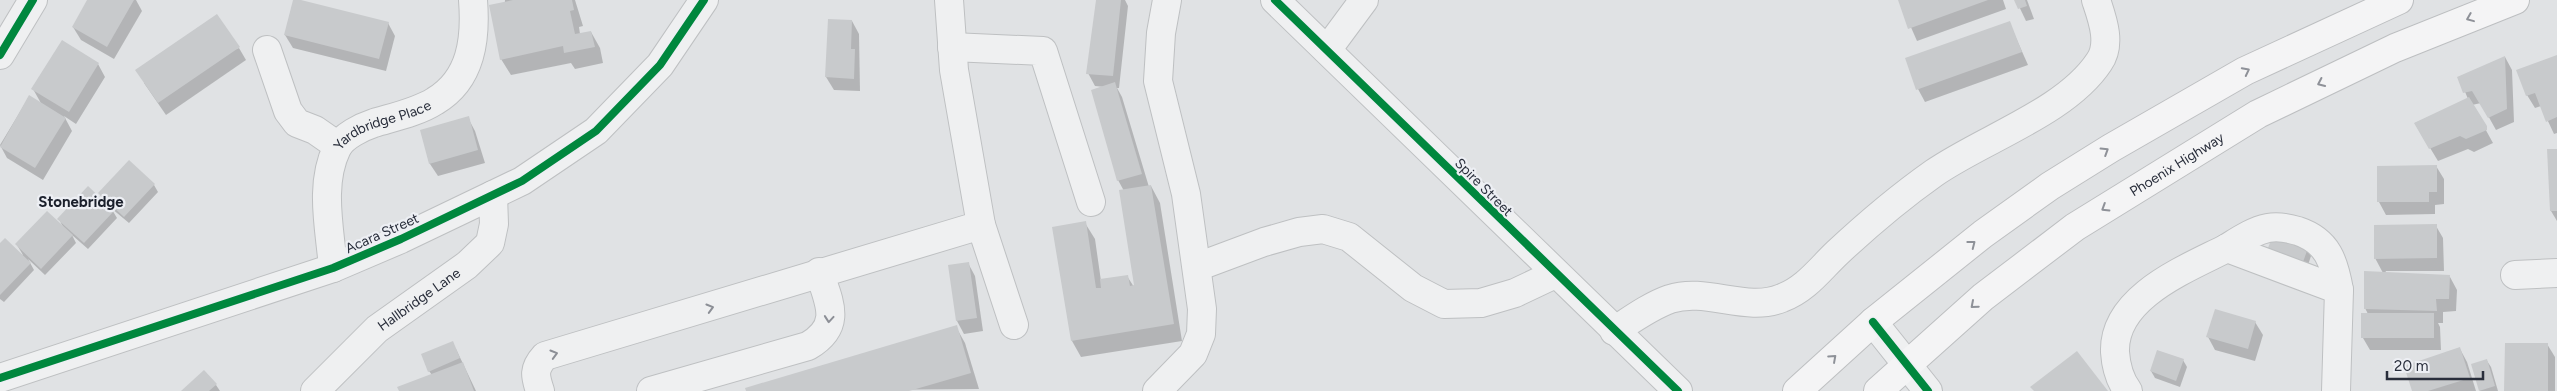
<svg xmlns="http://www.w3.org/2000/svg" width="2557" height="391" viewBox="0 0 2557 391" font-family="Figtree,sans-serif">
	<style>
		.shadow { fill: #0003 }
		.building { fill: #c8cacc }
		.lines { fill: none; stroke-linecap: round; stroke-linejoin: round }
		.minor-casing { stroke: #bec0c2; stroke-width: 30 }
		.major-casing { stroke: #bdbfc1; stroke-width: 30 }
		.minor { stroke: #eff0f1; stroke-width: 28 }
		.major { stroke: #f4f4f5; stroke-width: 28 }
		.cycleway-casing { stroke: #edeff4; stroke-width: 11 }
		.cycleway { stroke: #00873e; stroke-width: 8 }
		.oneway { stroke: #8e9198 }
		.oneway2 { stroke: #8c8f96 }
		.labels { text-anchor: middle; stroke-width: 4.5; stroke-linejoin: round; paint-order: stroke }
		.street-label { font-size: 14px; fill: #292e3b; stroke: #edeff4 }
		.neighbourhood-label { font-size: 15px; font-weight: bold; fill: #1b202c; stroke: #edeff4 }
	</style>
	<rect width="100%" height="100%" fill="#e0e2e4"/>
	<g class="shadow">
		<path d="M89,0h47l6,11 -28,48 -33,-19 -8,-13z"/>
		<path d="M294,0l94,23 7,13 -9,35 -93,-23 -8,-13z"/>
		<path d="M505,0h70l8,26 -4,1 1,7 11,-2 9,16 3,15 -28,6 -4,-6 -60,12 -10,-16z"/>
		<path d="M1098,0h27l3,6 -9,82h-2l5,9 27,90 2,-1 9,17 22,138 -101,16 -9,-16 -18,-113 31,-5 10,16 6,42 26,-5 7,11 2,-1 -12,-95 -6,-11 -13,-93 -10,-1 -7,-13z"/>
		<path d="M1899,0h104l3,9 -89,32z"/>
		<path d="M2016,0h11l7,19 -8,2z"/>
		<path d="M829,20l23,1 7,13 1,57 -26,-1 -8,-13z"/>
		<path d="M2009,22l19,43 -103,37 -7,-13z"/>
		<path d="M239,48l7,12 -80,55 -22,-32z"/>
		<path d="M2557,56v77l-3,1 -13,-28 -6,2 -8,-13z"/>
		<path d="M2505,57l7,13 2,52 -18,8 -15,-27 -9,2 21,38 -19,9 -6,-3 -30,12 -23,-38 53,-24 -9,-22z"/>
		<path d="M98,64l7,13 -29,47 -12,-8 8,15 -29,49 -36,-22 -7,-13 29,-48 13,8 -9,-16z"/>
		<path d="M468,118l7,13 10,32 -47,13 -8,-12 -9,-33z"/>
		<path d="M2557,150v71l-6,-10 -2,-60z"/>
		<path d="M129,162l25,23 4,7 -29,31 -18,-15 6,10 -29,31 -16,-14 4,8 -31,32 -17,-16 6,11 -30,32 -4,-3v-54l23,10 -6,-10 46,-18 -4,-8 46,-17 -6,-9z"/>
		<path d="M2436,166l8,13v25l-9,1v9l-49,1 -7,-13z"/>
		<path d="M2436,226l7,12 1,33h-58l-1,2 65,4 7,13 -1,21 -13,1v11h-5l2,4 1,23h-71l-7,-12 5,-24 -3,-6 18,-35 -8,-15z"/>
		<path d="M2269,248l38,1 4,7 -4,12 -34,-13z"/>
		<path d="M968,263l7,13 8,55 -19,3 -7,-13 -8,-55z"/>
		<path d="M2255,322l8,13 -8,26 -40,-11 -7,-13z"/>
		<path d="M956,327l9,16 14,46 -232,2z"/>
		<path d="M2547,344l8,13v34h-50z"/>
		<path d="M456,349l20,42h-76l32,-16 -3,-4z"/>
		<path d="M2460,349l7,13 9,29h-63z"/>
		<path d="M2183,360l4,7 -7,20 -25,-9 -4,-7z"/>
		<path d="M2487,361l4,6 7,24h-18l-8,-26z"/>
		<path d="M216,385l4,6h-37z"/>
	</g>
	<g class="building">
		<path d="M87,0h47l-27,47 -35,-20z"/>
		<path d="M293,0h8l88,22 -10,37 -95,-24z"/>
		<path d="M513,0h59l2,10 -4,1 5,23 16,-3 4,16 -31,6 -1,-7 -63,14 -11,-55z"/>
		<path d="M1096,0h25l-8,76 -27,-2z"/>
		<path d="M1898,0h90l-80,29z"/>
		<path d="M2014,0h11l2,6 -9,3z"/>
		<path d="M217,14l23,33 -82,56 -23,-33z"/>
		<path d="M828,19l24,1 -1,29h4l-1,30 -29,-2z"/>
		<path d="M2010,21l12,31 -106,38 -11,-32z"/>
		<path d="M62,40l37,23 -30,49 -38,-23z"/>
		<path d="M2557,55v62l-11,5 -11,-29 -9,3 -10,-26z"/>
		<path d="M2505,56l2,53 -19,9 -16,-27 -9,2 -6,-16z"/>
		<path d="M1115,82l27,92 -25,7 -26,-91z"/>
		<path d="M29,95l37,23 -31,50 -35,-21z"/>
		<path d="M2469,97l18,29v4l-21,9 -6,-3 -31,13 -15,-26z"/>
		<path d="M469,116l9,34 -49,14 -9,-34z"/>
		<path d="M2547,149h10v62h-7z"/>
		<path d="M129,160l26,24 -31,33 -26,-24z"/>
		<path d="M2437,165v27h-8v10h-52v-36z"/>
		<path d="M1151,185l23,139 -103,17 -19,-114 34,-6 10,67h5l-1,-9 28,-4 2,11 4,-1 -15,-95z"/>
		<path d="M88,186l26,25 -30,32 -27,-24z"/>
		<path d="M47,211l26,24 -32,34 -26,-25z"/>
		<path d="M2437,224v34l-63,1v-34z"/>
		<path d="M2273,235l35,13 -5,14 -35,-14z"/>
		<path d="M5,238l26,25 -31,32v-52z"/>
		<path d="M969,262l8,56 -21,3 -8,-56z"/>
		<path d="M2364,271l86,4 -1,24h-13l1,12 -73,-2z"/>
		<path d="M2215,309l41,12 -8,28 -42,-12z"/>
		<rect x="2361" y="313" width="73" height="25"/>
		<path d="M957,325l14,48 -62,18h-163l-1,-3z"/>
		<path d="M453,341l7,17 -32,14 -7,-18z"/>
		<path d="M2505,343h43v48h-44z"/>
		<path d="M2460,347l10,31 -42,13h-16l-8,-25z"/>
		<path d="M2157,350l27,9 -8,22 -26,-10z"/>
		<path d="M2077,351l31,40h-74l-4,-4z"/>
		<path d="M2487,359l8,27 -16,5 -8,-27z"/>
		<path d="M463,362l11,29h-75l-2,-4z"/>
		<path d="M204,370l13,14 -8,7h-28z"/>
	</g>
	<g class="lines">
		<g class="minor-casing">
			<g id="minor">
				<path d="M1275,0l403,391"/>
				<path d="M952,47l91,4 48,151"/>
				<path d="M267,50l21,61 9,12 18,7 23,16"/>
				<path d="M1327,50l37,-50"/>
				<path d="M0,55l33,-55"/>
				<path d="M981,225l33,100"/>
				<path d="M2227,248c13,-8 26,-17 41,-20 11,-2 20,0 30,3 30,10 36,31 41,59"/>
				<path d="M1197,267l67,-25 35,-10 24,-3 26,8 64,51 31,16 37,-1 34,-10 40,-19"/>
				<path id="s1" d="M333,268c-3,-39 -14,-83 4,-120 6,-12 25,-21 37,-25 20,-6 44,-11 61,-22 37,-22 41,-63 38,-101"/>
				<path d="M2515,275l42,-2"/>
				<path d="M1873,322l55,69"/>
				<path d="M1614,331c17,-11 36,-25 56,-32 37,-12 76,14 112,-1 24,-9 38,-29 55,-45 30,-28 63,-56 97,-80 49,-34 132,-61 165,-111 13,-18 3,-44 -3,-62"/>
				<path d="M0,378l333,-110 68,-29 121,-58 74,-50 64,-66 44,-65"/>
				<path id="s2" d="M315,391l62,-62 90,-64 23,-22 4,-19 -1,-29"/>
				<path d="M540,391c-5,-15 -7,-22 5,-35l436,-131 -27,-155 -5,-70"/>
				<path d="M651,391l157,-45c34,-20 22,-42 11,-74"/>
				<path d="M1157,391l36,-37 8,-20 1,-25 -16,-115 -28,-113 3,-48 6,-33"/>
				<path d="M2128,391c-9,-12 -12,-24 -13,-39 -2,-55 71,-83 112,-104l112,42 -3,101"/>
			</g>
		</g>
		<g class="major-casing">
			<g id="major">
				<path d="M1797,391l76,-69 110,-88 67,-48 61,-38 134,-77 154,-71"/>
				<path id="s3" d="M1878,391l105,-94 92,-70 183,-113 137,-66 120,-48"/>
			</g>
		</g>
		<use href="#minor" class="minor"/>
		<use href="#major" class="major"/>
		<g class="cycleway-casing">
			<g id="cycleway">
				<path d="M1275,0l403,391"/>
				<path d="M0,55l33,-55"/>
				<path d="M1873,322l55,69"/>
				<path d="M0,378l333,-110 68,-29 121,-58 74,-50 64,-66 44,-65"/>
			</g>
		</g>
		<use href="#cycleway" class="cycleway"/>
	</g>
	<defs><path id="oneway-chevron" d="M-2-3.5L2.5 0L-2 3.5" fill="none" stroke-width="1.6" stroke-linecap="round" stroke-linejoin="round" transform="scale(1.25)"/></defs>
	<g class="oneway">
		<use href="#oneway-chevron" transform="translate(2470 18) rotate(158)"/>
		<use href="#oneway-chevron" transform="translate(2246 71) rotate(-27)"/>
		<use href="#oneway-chevron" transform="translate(2321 83) rotate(155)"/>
		<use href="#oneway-chevron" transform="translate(2105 151) rotate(-32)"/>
		<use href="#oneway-chevron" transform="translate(2105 208) rotate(148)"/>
		<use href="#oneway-chevron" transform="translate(1972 244) rotate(-38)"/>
		<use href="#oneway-chevron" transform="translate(1974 305) rotate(139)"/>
		<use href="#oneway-chevron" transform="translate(1833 358) rotate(-42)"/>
	</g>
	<g class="oneway2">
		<use href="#oneway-chevron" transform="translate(710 308) rotate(-16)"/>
		<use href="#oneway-chevron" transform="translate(829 319) rotate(95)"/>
		<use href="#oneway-chevron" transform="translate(554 354) rotate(-16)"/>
	</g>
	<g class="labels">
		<g class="street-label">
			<text dy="5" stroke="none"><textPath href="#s1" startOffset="174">Yardbridge Place</textPath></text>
			<text dy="5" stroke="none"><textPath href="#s3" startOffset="376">Phoenix Highway</textPath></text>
			<text transform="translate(1484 187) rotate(45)" y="5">Spire Street</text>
			<text transform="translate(382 233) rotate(-24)" y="5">Acara Street</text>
			<text dy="5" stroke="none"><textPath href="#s2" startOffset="139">Hallbridge Lane</textPath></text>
		</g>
		<g class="neighbourhood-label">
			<text x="81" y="207">Stonebridge</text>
		</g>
	</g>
	<path d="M2387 371v8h96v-8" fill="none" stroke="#292e3b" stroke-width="2.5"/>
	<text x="2394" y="371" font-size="15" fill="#292e3b" stroke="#edeff4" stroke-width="4" paint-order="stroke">20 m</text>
</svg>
